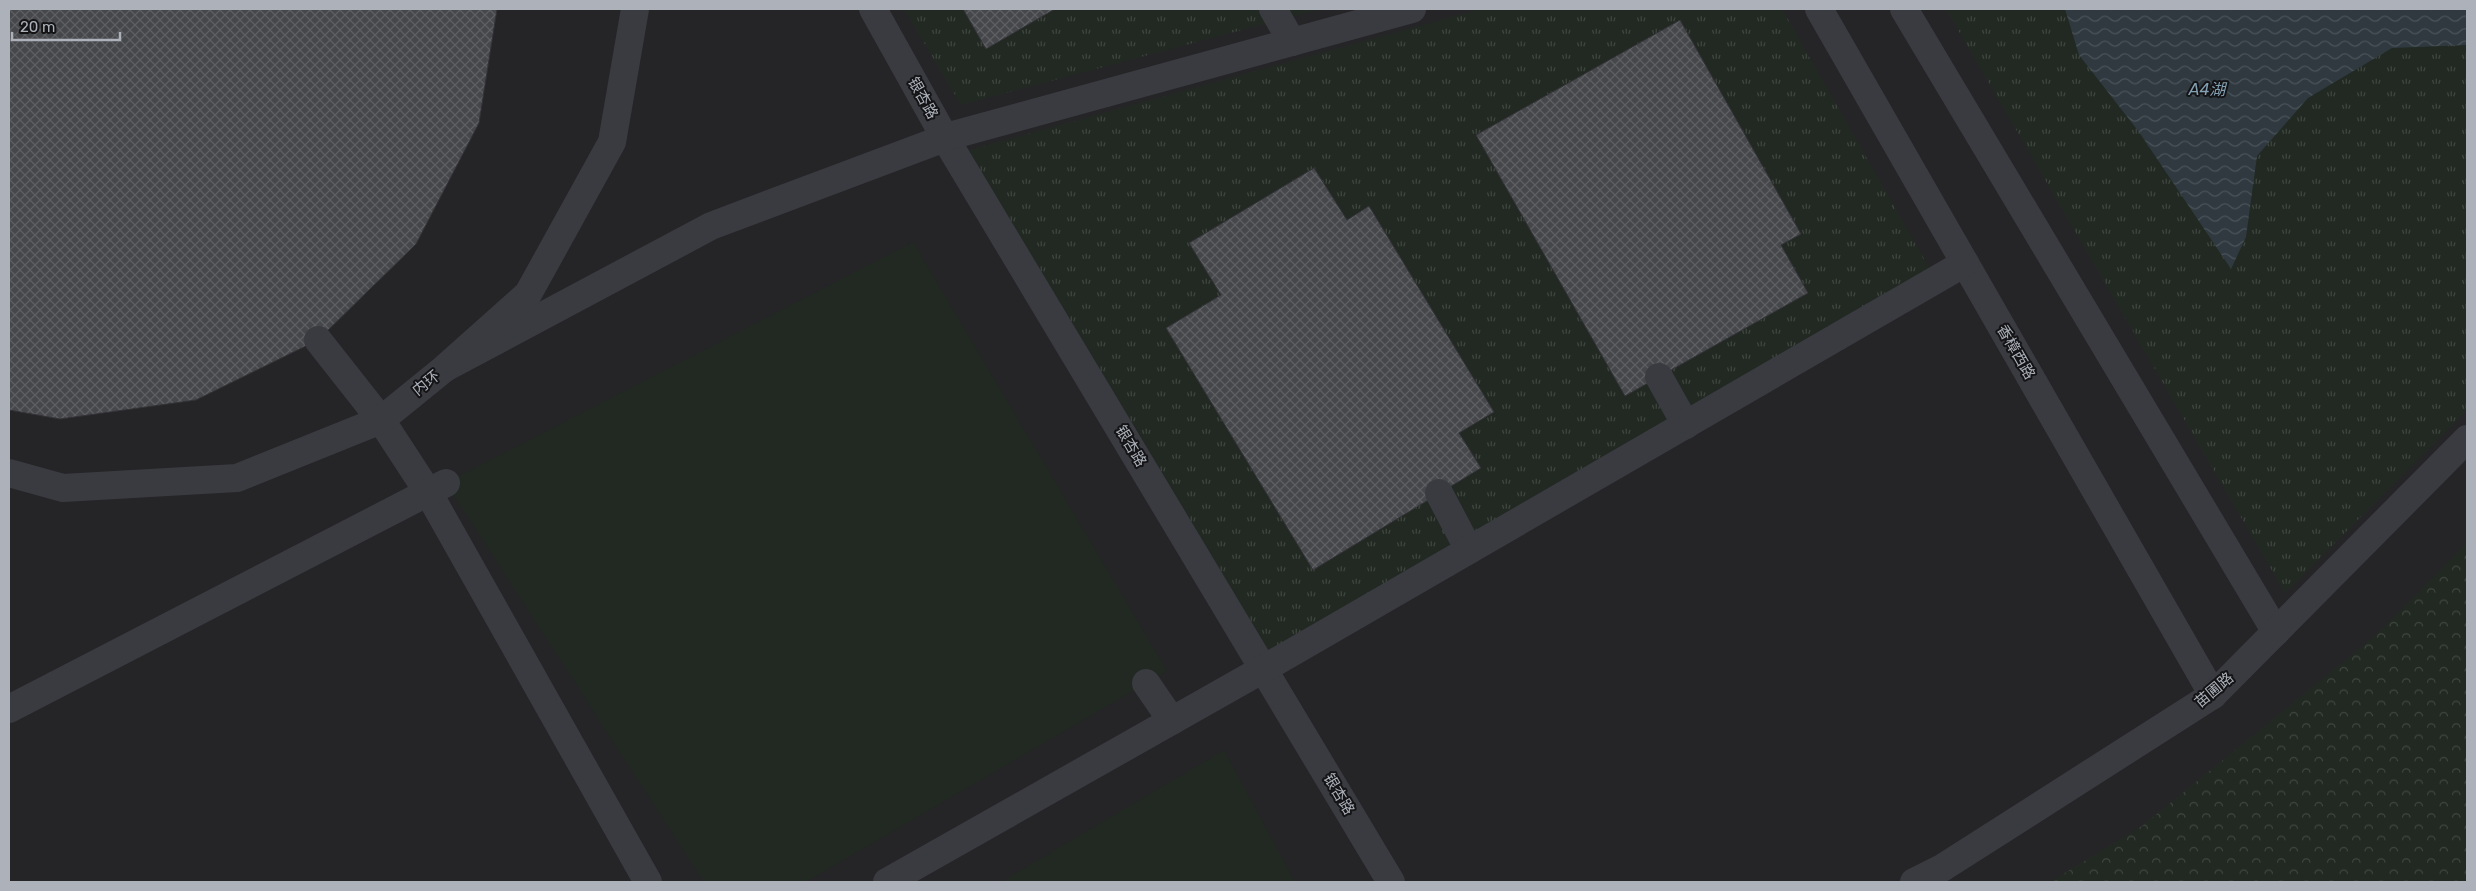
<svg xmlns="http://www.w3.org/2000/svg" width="2476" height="891" viewBox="0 0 2476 891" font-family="Rubik,'Noto Sans SC',sans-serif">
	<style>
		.built { fill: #252528 }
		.grass { fill: url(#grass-tufts) }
		.forest { fill: url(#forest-crowns) }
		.pitch { fill: #212922 }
		.water { fill: url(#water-waves) }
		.building { fill: url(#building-cross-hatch); stroke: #333337 }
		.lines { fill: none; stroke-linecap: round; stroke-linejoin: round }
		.minor { stroke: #3a3b40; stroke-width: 28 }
		.labels { text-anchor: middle; stroke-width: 4; stroke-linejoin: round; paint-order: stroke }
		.street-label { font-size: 15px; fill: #acb1ba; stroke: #141416 }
		.water-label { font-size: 16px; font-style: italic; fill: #84a1b4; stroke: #141416 }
	</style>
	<defs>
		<pattern id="grass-tufts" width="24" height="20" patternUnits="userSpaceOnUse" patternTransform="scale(1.25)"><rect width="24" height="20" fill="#212922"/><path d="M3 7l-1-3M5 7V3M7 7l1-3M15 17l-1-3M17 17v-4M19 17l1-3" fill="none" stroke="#3f4640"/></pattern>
		<pattern id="forest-crowns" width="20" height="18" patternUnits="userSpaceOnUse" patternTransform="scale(1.25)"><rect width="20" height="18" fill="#212922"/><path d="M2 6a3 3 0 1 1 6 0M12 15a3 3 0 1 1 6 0" fill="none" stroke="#3f4640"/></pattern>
		<pattern id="water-waves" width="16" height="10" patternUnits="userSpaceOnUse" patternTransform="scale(1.25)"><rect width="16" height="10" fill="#2f393f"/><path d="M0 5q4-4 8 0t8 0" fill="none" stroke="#4a5359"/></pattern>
		<pattern id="building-cross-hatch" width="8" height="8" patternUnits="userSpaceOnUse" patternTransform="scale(1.25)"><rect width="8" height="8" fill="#46474b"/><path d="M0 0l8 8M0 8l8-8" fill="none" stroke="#5e5f63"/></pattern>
	</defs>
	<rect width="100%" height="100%" fill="#19191b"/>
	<rect class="built" x="9" y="9" width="2458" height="873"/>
	<g class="grass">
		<path d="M904,9h417l-360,96z"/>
		<path d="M1481,9h301l154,271 -671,388 -310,-514z"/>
		<path d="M1946,9h521v401l-182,183z"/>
	</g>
	<path class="forest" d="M2467,543v339h-417l92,-56 233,-190z"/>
	<g class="pitch">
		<path d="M913,242l254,429 -361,211h-102l-258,-399z"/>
		<path d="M1224,750l71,132h-294z"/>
	</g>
	<path class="water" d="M2065,9h402v36l-75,3 -84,50 -51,58 -11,81 -15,32 -92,-137 -60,-77z"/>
	<g class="building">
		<path d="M9,9h488l-18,114 -63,121 -98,96 -122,60 -136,19 -51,-9z"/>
		<path d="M963,9h92l-69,40z"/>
		<path d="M1680,20l121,214 -20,11 27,48 -183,103 -149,-261z"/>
		<path d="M1314,168l33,52 22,-14 125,206 -35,21 22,35 -168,102 -147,-242 55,-33 -32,-52z"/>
	</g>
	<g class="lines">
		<g class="minor">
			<path d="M873,9l72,129 446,744"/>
			<path d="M1273,9l19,33"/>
			<path d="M1819,9l394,686"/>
			<path d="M1904,9l372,623"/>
			<path d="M318,340l63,80 47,72 220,390"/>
			<path d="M445,368l266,-142 242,-91 459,-126"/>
			<path d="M1659,377l27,48"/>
			<path d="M9,473l54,15 174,-10 144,-58 64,-52 83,-74 84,-152 23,-133"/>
			<path d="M1439,493l30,57"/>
			<path d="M1146,683l26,38"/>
			<path d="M9,709l437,-226"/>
			<path d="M887,882l378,-214 700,-405"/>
			<path d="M1914,882l28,-14 271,-173 254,-256"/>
		</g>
	</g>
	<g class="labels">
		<g class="street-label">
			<text transform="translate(923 98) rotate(61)" y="5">银杏路</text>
			<text transform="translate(2016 352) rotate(60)" y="5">香樟西路</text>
			<text transform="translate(426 383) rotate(-39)" y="5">内环</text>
			<text transform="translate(1131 446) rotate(59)" y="5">银杏路</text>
			<text transform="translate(2214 690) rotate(-40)" y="5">苗圃路</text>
			<text transform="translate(1339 794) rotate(59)" y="5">银杏路</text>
		</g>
		<g class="water-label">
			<text x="2207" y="95">A4湖</text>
		</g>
	</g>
	<rect width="2476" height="891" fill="none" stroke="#acb1ba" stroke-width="20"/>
	<path d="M12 32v8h108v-8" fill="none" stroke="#acb1ba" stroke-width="2.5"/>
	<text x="20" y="32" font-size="15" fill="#acb1ba" stroke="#141416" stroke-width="4" paint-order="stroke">20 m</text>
</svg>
